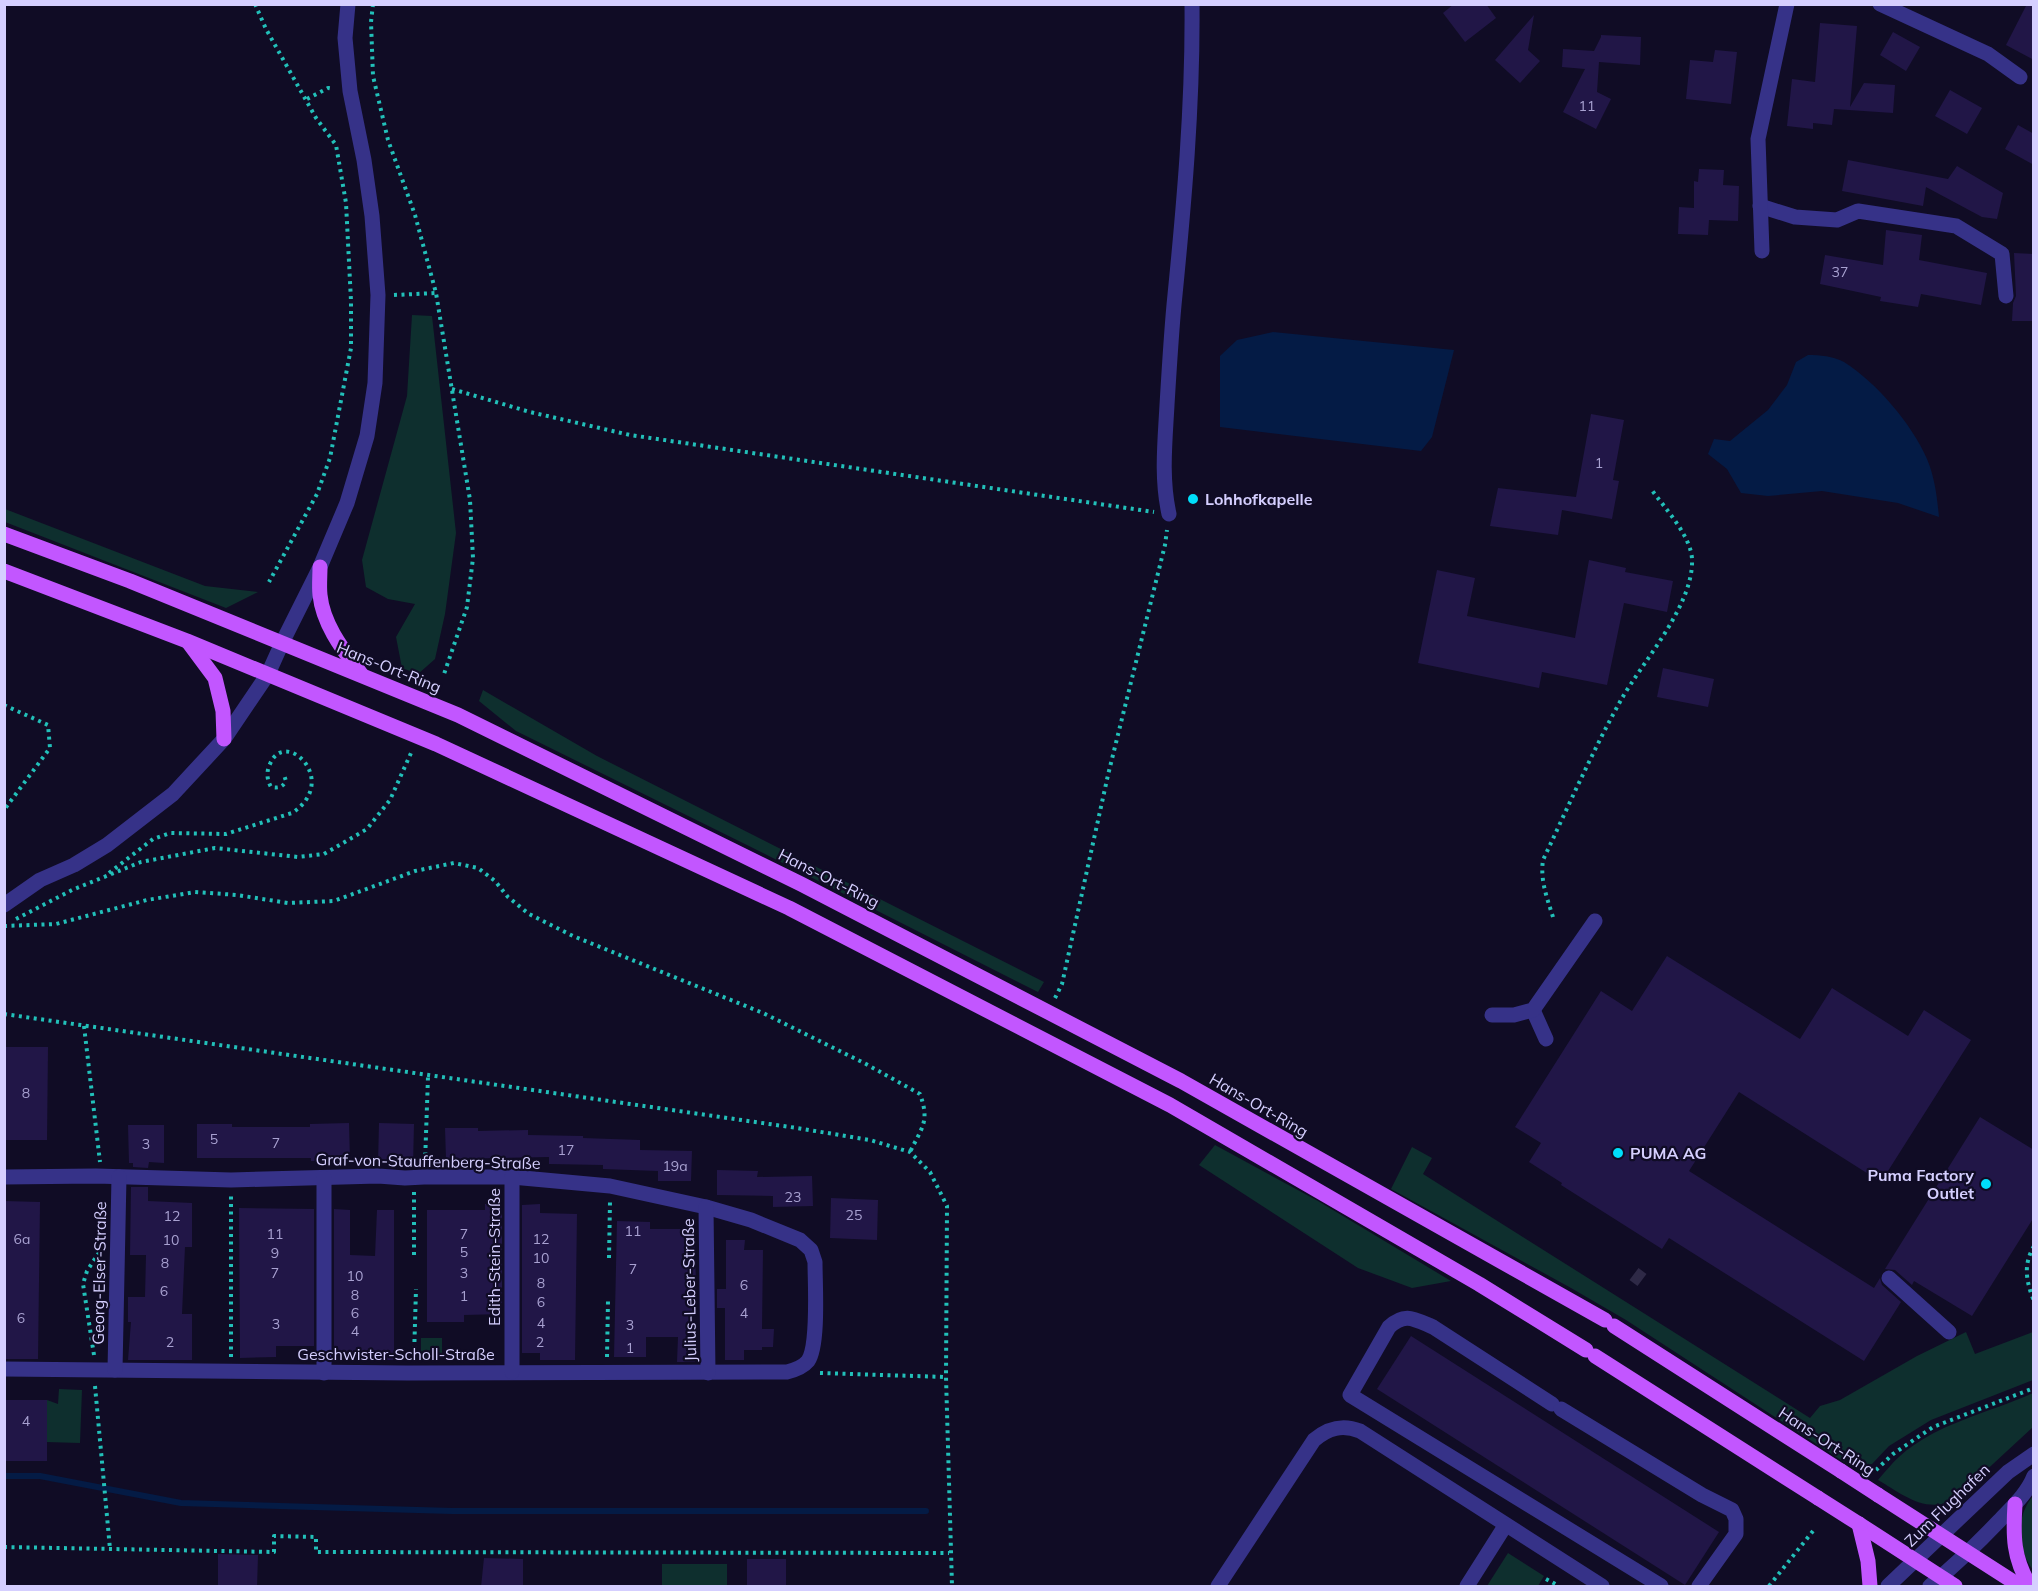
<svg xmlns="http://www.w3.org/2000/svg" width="2038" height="1591" viewBox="0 0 2038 1591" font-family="Mulish,sans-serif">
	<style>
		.green { fill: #0e2f2e }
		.water { fill: #041b45 }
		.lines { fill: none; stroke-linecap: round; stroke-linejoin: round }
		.stream { stroke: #041b45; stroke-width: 6 }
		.building { fill: #211647 }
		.minor-tunnel { stroke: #2e2946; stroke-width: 15; stroke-dasharray: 15 8; stroke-linecap: butt }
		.path { stroke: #22c0b9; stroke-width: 4; stroke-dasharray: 3 4.5; stroke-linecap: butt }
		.minor { stroke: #363288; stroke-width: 15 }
		.major { stroke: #c256ff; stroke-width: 15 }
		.major-bridge { stroke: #c256ff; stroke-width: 15 }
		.poi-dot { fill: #00defa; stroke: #100c25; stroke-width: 2 }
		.labels { text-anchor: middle; stroke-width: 4.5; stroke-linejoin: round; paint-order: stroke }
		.number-label { font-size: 14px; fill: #a8a1d1 }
		.poi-label { font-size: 16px; font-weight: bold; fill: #d5cfff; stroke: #100c25; text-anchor: start }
		.street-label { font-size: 16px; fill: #d5cfff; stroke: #100c25 }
	</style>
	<rect width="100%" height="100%" fill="#100c25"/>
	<g class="green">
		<path d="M412,315l20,1 24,217 -11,81 -10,45 -17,15 -16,-6 -6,-31 19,-33 -27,-5 -22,-12 -4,-27 45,-164z"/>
		<path d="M5,509l200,77 53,6 -32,16 -221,-86z"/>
		<path d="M483,690l114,66 447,226 -6,10 -287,-145 -235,-116 -37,-30z"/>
		<path d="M1215,1145l103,56 133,80 -39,7 -54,-20 -159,-103z"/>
		<path d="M1412,1147l20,11 -9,16 387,244 10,-12 20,-6 77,-44 49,-24 9,22 58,-22v48l-102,40 -42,26 -17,18 -4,1 -16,-10 -8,7 -218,-142 -55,-32 -180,-99z"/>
		<rect x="421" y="1338" width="21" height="19"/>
		<path d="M59,1389l23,1 -2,53 -34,-1 1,-42 11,4z"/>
		<path d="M2033,1393v34l-79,73c-29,14 -52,-6 -76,-20 7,-8 14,-17 22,-24 37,-33 89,-43 133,-63z"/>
		<path d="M2033,1496v74c-16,-21 -18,-53 0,-74z"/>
		<path d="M1508,1553l36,23 -6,10h-51z"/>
		<rect x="662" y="1564" width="65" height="22"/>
	</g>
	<g class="water">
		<path d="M1273,332l181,18 -22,87 -11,14 -201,-24v-71l17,-16z"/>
		<path d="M1808,355c12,0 25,1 36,7 32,20 68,62 83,97 8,19 10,38 12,58l-41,-14 -76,-12 -54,5 -27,-3 -14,-24 -19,-15 6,-15 16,2 38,-31 19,-25 9,-23z"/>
	</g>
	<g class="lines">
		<path class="stream" d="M4,1476h36l141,27 271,8h474"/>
	</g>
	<g class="building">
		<path d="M1454,4h32l10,14 -31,24 -22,-29z"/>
		<path d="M2027,4h7v56l-28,-15z"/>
		<path d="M1534,15l-6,35 12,11 -20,22 -25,-23z"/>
		<path d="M1820,23l37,3 -7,81 14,-24 31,2 -2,28 -59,-4 -2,16 -19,-2v6l-26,-3 5,-47 23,3z"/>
		<path d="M1893,32l27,15 -14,24 -26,-16z"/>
		<path d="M1601,35l40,2 -1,28 -41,-3 -2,30 14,7 -15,30 -33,-17 22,-43 -23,-2 1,-18 31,2 7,-14v8z"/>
		<path d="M1715,50l22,2 -6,52 -45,-5 4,-39 23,2z"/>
		<path d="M1950,90l32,18 -15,26 -32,-18z"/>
		<path d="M2018,125l16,9v31l-29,-16z"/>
		<path d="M1848,160l100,19 9,-13 46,27 -6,26 -15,-2 -56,-30 -3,19 -81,-15z"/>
		<path d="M1699,169l25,1 -1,15 16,1 -1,35 -29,-1 -1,15 -30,-1 1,-27 15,1v-27l4,1z"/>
		<path d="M1886,230l36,5 -3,25 68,13 -6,32 -60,-11 -3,13 -38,-6 1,-4 -61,-13 5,-29 58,10z"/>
		<path d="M2014,253l20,1v67h-22l1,-18 3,-7z"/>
		<path d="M1591,414l33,6 -11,60 6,1 -7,38 -50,-9 -4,25 -68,-9 8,-38 78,9z"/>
		<path d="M1589,560l37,8 -1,4 48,9 -6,31 -43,-9 -17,82 -65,-13 -3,16 -121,-25 19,-93 38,8 -8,38 108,22z"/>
		<path d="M1663,668l51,11 -6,28 -51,-10z"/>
		<path d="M1667,956l133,83 32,-51 76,48 16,-26 47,30 -90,142 -142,-90 -50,79 185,117 6,-10 2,7 19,17 -37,59 -195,-123 -7,11 -101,-64 1,-2 -33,-21 12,-19 -26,-16 86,-136 31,20z"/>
		<path d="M4,1047h44l-1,93h-43z"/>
		<path d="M1980,1117l54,33v67l-62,99 -58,-35 -2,4 -17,-15 -10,-1z"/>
		<path d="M349,1123l1,38h-39v-3h-114v-34h35v3h78v-3z"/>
		<path d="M379,1123l35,1 -1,41 -35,-1z"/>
		<path d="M128,1125h36v38l-15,-1 -1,6 -15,-1v-4h-4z"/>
		<path d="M445,1128h33v3l50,-1v5l55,1v2l57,2v10l52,1 -1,30h-33v-10l-55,-2v-4l-54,-1v-7l-103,2z"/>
		<path d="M717,1170l41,1 -1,6 55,-1 1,30 -40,1v-11l-56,-1z"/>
		<path d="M131,1187h17v14l44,2v44h-7l-3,67h10v46h-64l3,-38h-3v-25h17l1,-42h-16z"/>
		<path d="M831,1198l47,2 -1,40 -47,-2z"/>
		<path d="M4,1201l36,1 -2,157h-34z"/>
		<path d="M485,1204h17v110l-38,1v7h-37v-112h58z"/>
		<path d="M540,1204v9l37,1 -2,146h-35v-7h-18v-148z"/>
		<path d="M239,1208l75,1v137h-38v11l-36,1z"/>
		<path d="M334,1209l16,1v45l25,1 2,-46h17v150h-39v-2h-21z"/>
		<path d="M617,1221l33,1v7h44l3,79h-4l2,54h-18l1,-25h-32v20h-32z"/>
		<path d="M726,1240h19l-1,10h19l-1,79h12l-1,18h-11v3h-18v10h-19v-52h-8v-19h9z"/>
		<path d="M1411,1336l308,196 -34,53 -308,-196z"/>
		<rect x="4" y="1400" width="43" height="61"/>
		<path d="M218,1554l40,1 -1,32h-39z"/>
		<path d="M484,1558l39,1v28h-42z"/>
		<rect x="747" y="1559" width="39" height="28"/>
	</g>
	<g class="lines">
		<path class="minor-tunnel" d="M1634,1274l8,6"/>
		<g class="path">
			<path d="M255,4l11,25 50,89 20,27 10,58 5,98v47l-21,110 -13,36 -48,88"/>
			<path d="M373,4l-2,18 2,54 15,64 27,75 21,78 34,207 3,58 -6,49 -24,70"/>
			<path d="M307,99l21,-11 6,1"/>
			<path d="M394,295l42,-2"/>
			<path d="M452,389l78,23 100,23 524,77"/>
			<path d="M4,705l44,20 2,23 -46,62"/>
			<path d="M109,873l44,-34 17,-6 56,1 66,-21c49,-32 -7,-86 -22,-49 -4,8 -3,16 1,23 7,1 11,1 15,-6l-2,-6"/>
			<path d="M1553,917c-6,-19 -13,-37 -10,-57 25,-53 49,-108 78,-160 22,-39 73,-95 71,-141 -1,-23 -28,-52 -41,-70"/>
			<path d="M16,919l56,-29 69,-28 74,-14 83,9 26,-3 43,-25 23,-29 21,-47"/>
			<path d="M4,926l52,-2 91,-24 48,-8 42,3 51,8 46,-2 81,-30 39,-8 24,5 17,13 13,16 21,17 44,22 190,77 103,51 54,30c10,28 2,33 -10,58"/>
			<path d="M1055,998l7,-14 46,-209 57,-230 2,-15"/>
			<path d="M4,1014l793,114 73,12 40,12 20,20 17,34 -1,171 6,209"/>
			<path d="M84,1026l16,136"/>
			<path d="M425,1163l3,-86"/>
			<path d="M414,1192v65"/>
			<path d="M2034,1246c-11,19 -8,35 0,55"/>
			<path d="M609,1258l1,-56"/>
			<path d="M94,1355l-11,-71 4,-13 13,-20"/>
			<path d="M231,1357v-161"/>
			<path d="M414,1357l2,-68"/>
			<path d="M607,1357l1,-56"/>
			<path d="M820,1373l126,4"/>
			<path d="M95,1386l15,163"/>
			<path d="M1876,1470l17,-16 40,-27 101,-39"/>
			<path d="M4,1547l270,5v-16l42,1v15l633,1"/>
			<path d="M1546,1579l13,7"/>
			<path d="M1769,1586l44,-55"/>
		</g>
		<g class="minor">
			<path d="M1880,4l108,50 32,23"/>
			<path d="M1760,206l35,11 42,3 21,-9 98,15 46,28 4,42"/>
			<path d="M1762,251l-4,-112 29,-135"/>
			<path d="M1169,514c-8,-36 -4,-72 -2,-109 2,-33 4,-67 7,-100 10,-100 19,-200 18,-301"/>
			<path d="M4,905l36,-25 34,-15 33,-20 66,-51 51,-55 44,-65 14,-31 38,-76 27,-64 20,-67 8,-53 3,-88 -6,-79 -8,-56 -14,-69 -5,-53 3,-34"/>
			<path d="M1533,1010l13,29"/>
			<path d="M1492,1015h22l19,-5 62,-89"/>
			<path d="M4,1177l92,-1 135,4 147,-4 27,2 19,-1h88l98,9 96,21 45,13 49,20 11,10 4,12c0,22 4,83 -7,99 -5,6 -13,9 -21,11l-380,1 -403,-4"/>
			<path d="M706,1207l2,166"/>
			<path d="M1889,1278l60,54"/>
			<path d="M115,1370l4,-193"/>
			<path d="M512,1372v-195"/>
			<path d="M324,1373v-195"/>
			<path d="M1552,1404l-119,-77c-19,-8 -28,-15 -44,0l-39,68 311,191"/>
			<path d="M1561,1409l141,86 30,15 4,9v15l-37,52"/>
			<path d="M1218,1586l96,-146c14,-12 28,-16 46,-9l242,155"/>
			<path d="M1467,1586l38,-60"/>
			<path d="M1888,1586l120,-114 26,-18"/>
			<path d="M1930,1586c24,-20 47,-42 69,-65 13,-14 28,-27 35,-45"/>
		</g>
		<g class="major">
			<path d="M4,534l126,47 328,134 343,169 380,197 424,239"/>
			<path d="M320,567c0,9 -1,19 0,28 3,30 24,56 41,79"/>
			<path d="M4,571l183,70 249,103 353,164 381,197 309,179 107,66"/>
			<path d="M189,643l26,35 8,33 1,28"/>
			<path d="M1614,1326l227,145"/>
			<path d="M1595,1356l223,142"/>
			<path d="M1878,1495l142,91"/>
			<path d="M2015,1504c-2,32 -2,54 15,82"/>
			<path d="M1859,1524l96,62"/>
			<path d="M1859,1524l9,37 2,25"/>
		</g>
		<g class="major-bridge">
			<path d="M1841,1471l37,24"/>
			<path d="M1818,1498l41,26"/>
		</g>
	</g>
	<g class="poi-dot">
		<circle cx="1193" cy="499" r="6"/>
		<circle cx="1618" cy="1153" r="6"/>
		<circle cx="1986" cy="1184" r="6"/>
	</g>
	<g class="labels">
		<g class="number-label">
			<text x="1587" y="111">11</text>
			<text x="1840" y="277">37</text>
			<text x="1599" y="468">1</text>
			<text x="26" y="1098">8</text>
			<text x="214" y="1144">5</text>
			<text x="276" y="1148">7</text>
			<text x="146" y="1149">3</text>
			<text x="566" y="1155">17</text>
			<text x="675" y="1171">19a</text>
			<text x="793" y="1202">23</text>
			<text x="854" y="1220">25</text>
			<text x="172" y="1221">12</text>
			<text x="633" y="1236">11</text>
			<text x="275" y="1239">11</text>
			<text x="464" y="1239">7</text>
			<text x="22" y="1244">6a</text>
			<text x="541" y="1244">12</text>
			<text x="171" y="1245">10</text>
			<text x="464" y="1257">5</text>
			<text x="275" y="1258">9</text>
			<text x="541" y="1263">10</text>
			<text x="165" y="1268">8</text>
			<text x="633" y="1274">7</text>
			<text x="275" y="1278">7</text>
			<text x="464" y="1278">3</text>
			<text x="355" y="1281">10</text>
			<text x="541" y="1288">8</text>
			<text x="744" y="1290">6</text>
			<text x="164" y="1296">6</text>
			<text x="355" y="1300">8</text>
			<text x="464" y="1301">1</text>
			<text x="541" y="1307">6</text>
			<text x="355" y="1318">6</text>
			<text x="744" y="1318">4</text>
			<text x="21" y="1323">6</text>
			<text x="541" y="1328">4</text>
			<text x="276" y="1329">3</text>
			<text x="630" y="1330">3</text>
			<text x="355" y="1336">4</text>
			<text x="170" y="1347">2</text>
			<text x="540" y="1347">2</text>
			<text x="630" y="1353">1</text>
			<text x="26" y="1426">4</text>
		</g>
		<g class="poi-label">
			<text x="1205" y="505">Lohhofkapelle</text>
			<text x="1630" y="1159">PUMA AG</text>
			<text x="1974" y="1181" text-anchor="end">Puma Factory<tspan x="1974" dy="18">Outlet</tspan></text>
		</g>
		<g class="street-label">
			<text transform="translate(389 667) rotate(22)" y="6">Hans-Ort-Ring</text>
			<text transform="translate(829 878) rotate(27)" y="6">Hans-Ort-Ring</text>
			<text transform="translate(1259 1105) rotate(30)" y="6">Hans-Ort-Ring</text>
			<text transform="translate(428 1161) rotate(1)" y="6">Graf-von-Stauffenberg-Straße</text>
			<text transform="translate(494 1257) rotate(-90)" y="6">Edith-Stein-Straße</text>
			<text transform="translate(99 1273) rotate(-89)" y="6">Georg-Elser-Straße</text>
			<text transform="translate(689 1290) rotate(-91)" y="6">Julius-Leber-Straße</text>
			<text x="396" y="1360">Geschwister-Scholl-Straße</text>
			<text transform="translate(1827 1441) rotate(33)" y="6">Hans-Ort-Ring</text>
			<text transform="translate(1947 1505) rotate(-44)" y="6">Zum Flughafen</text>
		</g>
	</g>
	<rect width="2038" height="1591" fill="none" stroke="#d5cfff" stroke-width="12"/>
</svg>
